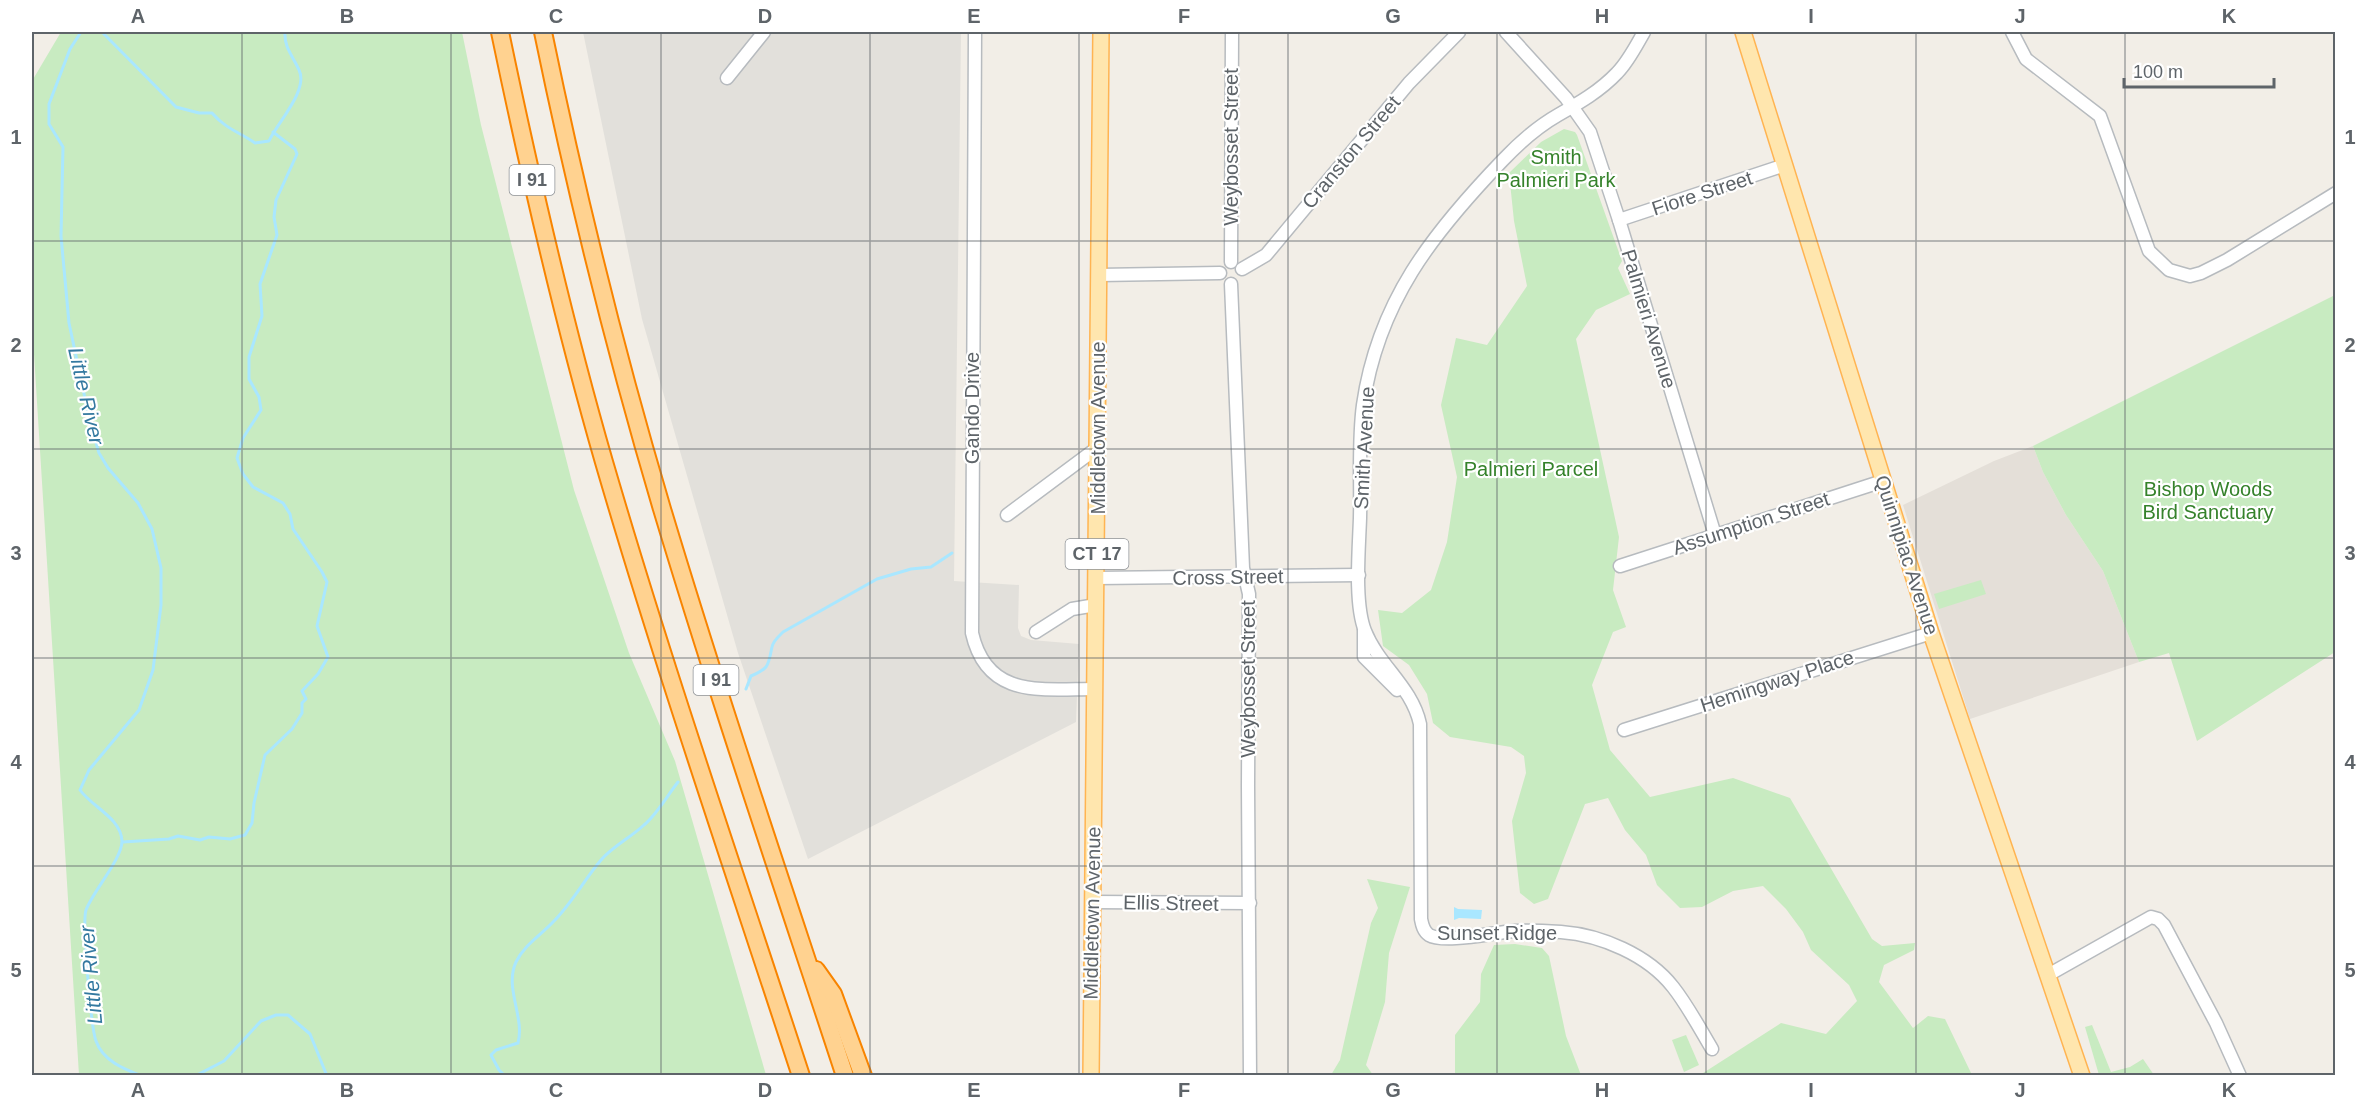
<svg xmlns="http://www.w3.org/2000/svg" width="2367" height="1107" viewBox="0 0 2367 1107" font-family="Helvetica,sans-serif">
	<style>
		.industrial { fill: #e2e0db }
		.education { fill: #e4dfd8 }
		.green { fill: #c8ebc1 }
		.water { fill: #a9e7ff }
		.lines { fill: none; stroke-linecap: round; stroke-linejoin: round }
		.stream { stroke: #a9e7ff; stroke-width: 3 }
		.minor-casing { stroke: #b7bbbf; stroke-width: 15 }
		.major-casing { stroke: #ffb452; stroke-width: 18 }
		.highway-casing { stroke: #f88400; stroke-width: 20 }
		.minor { stroke: #fff; stroke-width: 12 }
		.major { stroke: #ffe6ae; stroke-width: 15 }
		.highway { stroke: #ffd290; stroke-width: 16 }
		.grid { fill: none; stroke: #5e6469; stroke-width: 1.5; stroke-opacity: 0.55 }
		.labels { text-anchor: middle; stroke-width: 4.5; stroke-linejoin: round; paint-order: stroke }
		.shield { fill: #fff; stroke: #8e9296; stroke-width: 1.5 }
		.shield-label { font-size: 18px; font-weight: bold; fill: #5e6469 }
		.street-label { font-size: 20px; fill: #5e6469; stroke: #fff }
		.park-label { font-size: 20px; fill: #35822b; stroke: #fff }
		.water-label { font-size: 21px; font-style: italic; fill: #3379a0; stroke: #fff }
		.neatline { fill: none; stroke: #5e6469; stroke-width: 2 }
		.grid-label { font-size: 20px; text-anchor: middle; font-weight: bold; fill: #5e6469 }
	</style>
	<rect width="100%" height="100%" fill="#f2eee7"/>
	<path class="industrial" d="M583,32h378l-7,549 65,4 -1,43 3,8 10,4 48,4 -3,78 -268,137 -70,-206 -96,-334z"/>
	<path class="education" d="M2033,446l10,26 23,43 37,56 36,91 -169,57 -67,-214 91,-44z"/>
	<g class="green">
		<path d="M61,32h401l19,93 93,365 55,163 46,108 91,314h-687l-47,-753v-241z"/>
		<path d="M1564,129l11,3 2,3 45,126 -4,7 12,26 -34,16 -20,29 43,198 -6,53 13,37 -13,5 -21,53 18,65 40,47 83,-19 57,20 82,141 10,7 33,-3 -1,7 -30,15 -5,17 34,46 15,-12 17,3 27,56h-272l81,-52 45,11 31,-33 -8,-16 -38,-35 -8,-18 -17,-23 -23,-23 -30,5 -31,16 -22,1 -23,-23 -11,-30 -21,-25 -17,-32 -23,6 -37,95 -14,5 -14,-11 -8,-72 14,-48 -2,-17 -13,-9 -61,-10 -17,-14 -6,-29 -18,-29 -26,-19 -5,-36 24,3 29,-23 16,-48 10,-65 -16,-72 15,-67 31,7 40,-59 -13,-65 -5,-48 32,-31z"/>
		<path d="M2335,295v357l-138,89 -28,-88 -30,9 -36,-91 -37,-56 -23,-43 -10,-26z"/>
		<path d="M1981,580l5,14 -47,15 -5,-15z"/>
		<path d="M1367,879l43,8 -21,66 -4,49 -19,63 7,10h-42l9,-15 31,-137 7,-15z"/>
		<path d="M1515,944l27,4 7,8 17,80 15,39h-126v-40l25,-33 1,-28 13,-29z"/>
		<path d="M2092,1025l19,47 19,-5 13,-8 11,16h-55l-14,-48z"/>
		<path d="M1686,1035l13,30 -15,7 -12,-32z"/>
	</g>
	<path class="water" d="M1454,907l4,2 24,1 -1,9 -22,-1 -5,2z"/>
	<g class="lines">
		<g class="stream">
			<path d="M81,32l-11,17 -21,55v20l14,23 -2,89 8,87 21,99 9,31 9,15 30,35 14,26 9,39v37l-8,65 -14,40 -50,60 -9,20c12,17 41,28 42,51 0,18 -29,50 -36,69 -4,11 5,118 10,131 7,20 28,28 46,35"/>
			<path d="M102,32l74,75 23,6h13c14,16 27,19 43,30l14,-2c8,-18 40,-51 30,-71 -6,-14 -15,-22 -14,-38"/>
			<path d="M746,689l5,-13c19,-8 17,-11 21,-29 1,-6 7,-11 11,-15l94,-53 34,-10 20,-2 21,-14"/>
			<path d="M123,842l46,-3 9,-3 22,4 9,-3 21,2 15,-4 7,-12 2,-20 11,-48 27,-26 10,-16v-10l4,-4 -4,-8 16,-17 10,-17 -11,-31 10,-44 -5,-10 -29,-43 -3,-15 -7,-11 -30,-16 -10,-13 -6,-16 6,-20 18,-28 -2,-13 -10,-18v-22l13,-41 -2,-32 17,-49 -3,-18 2,-17 21,-46 -2,-5 -22,-17"/>
			<path d="M195,1076l29,-15 37,-40 15,-6h12l22,19 17,42"/>
			<path d="M505,1076l-6,-6 -8,-15 5,-5 22,-7c7,-26 -14,-55 -2,-81 8,-17 25,-27 37,-40 19,-19 31,-42 48,-62 12,-14 29,-22 43,-35 13,-11 23,-29 34,-43"/>
		</g>
		<g class="minor-casing">
			<g id="minor">
				<path d="M975,32l-3,601c15,66 69,56 123,56"/>
				<path d="M1506,32l60,66 24,34 29,88 96,315"/>
				<path d="M1644,32c-8,14 -16,30 -27,41 -17,18 -38,30 -59,42 -21,12 -39,28 -56,46 -70,73 -124,141 -139,244 -5,37 -2,76 -3,113 -1,31 -6,85 5,113 14,35 47,56 55,93l1,195c1,5 2,12 8,16 15,9 67,-3 86,-4 15,-1 31,0 46,1 40,3 87,23 112,55 15,19 27,42 39,62"/>
				<path d="M2012,32l14,27 74,57 49,135 20,19 21,6 11,-3 26,-13 109,-67"/>
				<path d="M727,78l37,-46"/>
				<path d="M1619,220l166,-55"/>
				<path d="M1231,262l1,-230"/>
				<path d="M1242,269l24,-14 143,-172 50,-51"/>
				<path d="M1099,275l121,-2"/>
				<path d="M1231,284l12,284 6,26 -1,192 2,290"/>
				<path d="M1007,515l90,-67"/>
				<path d="M1620,566l263,-85"/>
				<path d="M1096,578l263,-3"/>
				<path d="M1364,630v27l33,33"/>
				<path d="M1036,632l36,-23 24,-4"/>
				<path d="M1624,730l307,-97"/>
				<path d="M1092,902l158,1"/>
				<path d="M2048,975l103,-58 7,2 6,6 52,98 24,53"/>
			</g>
		</g>
		<g class="major-casing">
			<g id="major">
				<path d="M1743,32l188,601 151,443"/>
				<path d="M1091,1076l10,-1044"/>
			</g>
		</g>
		<g class="highway-casing">
			<g id="highway">
				<path d="M500,32c30,144 63,288 104,430 60,206 130,409 197,614"/>
				<path d="M543,32c33,160 72,319 119,477 57,190 121,378 183,567"/>
				<path d="M816,970l17,24 30,82"/>
			</g>
		</g>
		<use href="#minor" class="minor"/>
		<use href="#major" class="major"/>
		<use href="#highway" class="highway"/>
	</g>
	<path class="grid" d="M242,32v1044M451,32v1044M661,32v1044M870,32v1044M1079,32v1044M1288,32v1044M1497,32v1044M1706,32v1044M1916,32v1044M2125,32v1044M32,241h2304M32,449h2304M32,658h2304M32,866h2304"/>
	<g class="labels">
		<g class="shield">
			<rect x="509.5" y="165" width="45" height="30" rx="4.5"/>
			<rect x="1065.5" y="539" width="63" height="30" rx="4.5"/>
			<rect x="693.5" y="665" width="45" height="30" rx="4.5"/>
		</g>
		<g class="shield-label">
			<text x="532" y="186">I 91</text>
			<text x="1097" y="560">CT 17</text>
			<text x="716" y="686">I 91</text>
		</g>
		<g class="street-label">
			<text transform="translate(1231 147) rotate(-90)" y="7">Weybosset Street</text>
			<text transform="translate(1351 152) rotate(-50)" y="7">Cranston Street</text>
			<text transform="translate(1702 193) rotate(-18)" y="7">Fiore Street</text>
			<text transform="translate(1649 319) rotate(73)" y="7">Palmieri Avenue</text>
			<text transform="translate(972 408) rotate(-90)" y="7">Gando Drive</text>
			<text transform="translate(1098 428) rotate(-90)" y="7">Middletown Avenue</text>
			<text transform="translate(1364 448) rotate(-87)" y="7">Smith Avenue</text>
			<text transform="translate(1751 523) rotate(-18)" y="7">Assumption Street</text>
			<text transform="translate(1907 555) rotate(72)" y="7">Quinnipiac Avenue</text>
			<text transform="translate(1228 577) rotate(-1)" y="7">Cross Street</text>
			<text transform="translate(1248 679) rotate(-90)" y="7">Weybosset Street</text>
			<text transform="translate(1777 681) rotate(-18)" y="7">Hemingway Place</text>
			<text transform="translate(1171 903) rotate(1)" y="7">Ellis Street</text>
			<text transform="translate(1092 913) rotate(-89)" y="7">Middletown Avenue</text>
			<text x="1497" y="940">Sunset Ridge</text>
		</g>
		<g class="park-label">
			<text x="1556" y="164">Smith<tspan x="1556" dy="23">Palmieri Park</tspan></text>
			<text x="1531" y="476">Palmieri Parcel</text>
			<text x="2208" y="496">Bishop Woods<tspan x="2208" dy="23">Bird Sanctuary</tspan></text>
		</g>
		<g class="water-label">
			<text transform="translate(86 396) rotate(77)" y="7">Little River</text>
			<text transform="translate(91 975) rotate(-95)" y="7">Little River</text>
		</g>
	</g>
	<rect width="2367" height="1107" fill="none" stroke="#ffffff" stroke-width="66"/>
	<path d="M2124 78v9h150v-9" fill="none" stroke="#5e6469" stroke-width="3"/>
	<text x="2133" y="78" font-size="18" fill="#5e6469" stroke="#ffffff" stroke-width="4.5" paint-order="stroke">100 m</text>
	<rect x="33" y="33" width="2301" height="1041" class="neatline"/>
	<g class="grid-label">
		<text x="138" y="23">A</text>
		<text x="347" y="23">B</text>
		<text x="556" y="23">C</text>
		<text x="765" y="23">D</text>
		<text x="974" y="23">E</text>
		<text x="1184" y="23">F</text>
		<text x="1393" y="23">G</text>
		<text x="1602" y="23">H</text>
		<text x="1811" y="23">I</text>
		<text x="2020" y="23">J</text>
		<text x="2229" y="23">K</text>
		<text x="16" y="144">1</text>
		<text x="2350" y="144">1</text>
		<text x="16" y="352">2</text>
		<text x="2350" y="352">2</text>
		<text x="16" y="560">3</text>
		<text x="2350" y="560">3</text>
		<text x="16" y="769">4</text>
		<text x="2350" y="769">4</text>
		<text x="16" y="977">5</text>
		<text x="2350" y="977">5</text>
		<text x="138" y="1097">A</text>
		<text x="347" y="1097">B</text>
		<text x="556" y="1097">C</text>
		<text x="765" y="1097">D</text>
		<text x="974" y="1097">E</text>
		<text x="1184" y="1097">F</text>
		<text x="1393" y="1097">G</text>
		<text x="1602" y="1097">H</text>
		<text x="1811" y="1097">I</text>
		<text x="2020" y="1097">J</text>
		<text x="2229" y="1097">K</text>
	</g>
</svg>
